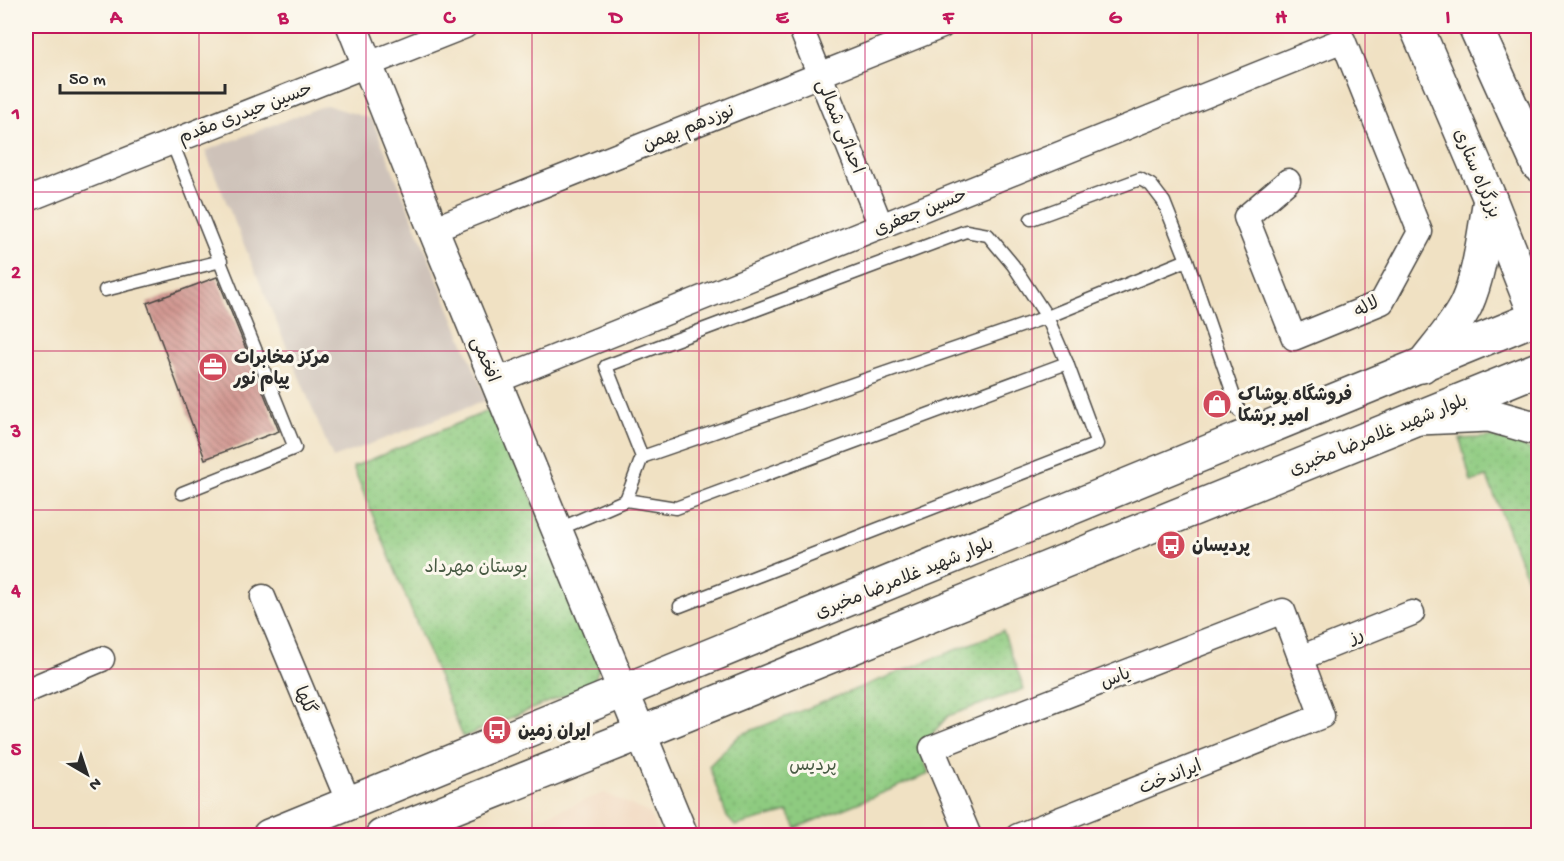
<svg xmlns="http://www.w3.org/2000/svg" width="1564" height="861" viewBox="0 0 1564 861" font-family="'Gochi Hand','Playpen Sans Arabic',sans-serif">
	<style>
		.built { fill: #f0d6bc }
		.industrial { fill: #cec2b9 }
		.park { fill: url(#park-dots); stroke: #5c7b56; stroke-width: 1.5 }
		.building { fill: url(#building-back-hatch) }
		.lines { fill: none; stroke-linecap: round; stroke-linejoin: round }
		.service-casing { stroke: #494642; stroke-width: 15 }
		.minor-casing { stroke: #494642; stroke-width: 27 }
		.tertiary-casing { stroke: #494642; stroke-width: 33 }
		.secondary-casing { stroke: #494642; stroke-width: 36 }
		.trunk-casing { stroke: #494642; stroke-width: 36 }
		.service { stroke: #fff; stroke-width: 12 }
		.minor { stroke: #fff; stroke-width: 24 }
		.tertiary { stroke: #fff; stroke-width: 30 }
		.secondary { stroke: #fff; stroke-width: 33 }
		.trunk { stroke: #fff; stroke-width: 33 }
		.grid { fill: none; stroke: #c2185b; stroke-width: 1.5; stroke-opacity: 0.55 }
		.labels { text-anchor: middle; stroke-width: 6; stroke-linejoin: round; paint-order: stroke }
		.street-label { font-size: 18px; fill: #2b2b2b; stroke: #fbf7ec }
		.poi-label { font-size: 18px; font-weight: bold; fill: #2b2b2b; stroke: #fbf7ec; text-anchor: start }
		.park-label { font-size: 18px; fill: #495b44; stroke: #fbf7ec }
		.neatline { fill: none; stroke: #c2185b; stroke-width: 2 }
		.grid-label { font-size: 20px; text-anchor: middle; font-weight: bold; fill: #c2185b }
	</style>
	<defs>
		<pattern id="park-dots" width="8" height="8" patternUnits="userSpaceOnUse" patternTransform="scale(1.5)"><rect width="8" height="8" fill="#8ecb80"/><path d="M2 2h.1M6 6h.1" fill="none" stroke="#7bae6f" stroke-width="1.8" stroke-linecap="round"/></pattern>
		<pattern id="building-back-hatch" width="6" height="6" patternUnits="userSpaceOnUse" patternTransform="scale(1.5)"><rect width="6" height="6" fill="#d19690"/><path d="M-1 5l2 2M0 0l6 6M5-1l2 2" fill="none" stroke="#aa7b76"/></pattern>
	</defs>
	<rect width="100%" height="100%" fill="#fbf7ec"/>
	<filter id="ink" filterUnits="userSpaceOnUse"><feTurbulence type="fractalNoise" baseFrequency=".0167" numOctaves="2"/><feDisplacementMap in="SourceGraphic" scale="12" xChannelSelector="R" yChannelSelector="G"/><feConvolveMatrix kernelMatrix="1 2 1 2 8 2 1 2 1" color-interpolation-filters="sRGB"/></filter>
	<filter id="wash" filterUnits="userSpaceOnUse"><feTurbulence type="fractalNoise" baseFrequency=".008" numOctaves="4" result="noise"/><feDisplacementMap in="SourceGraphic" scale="24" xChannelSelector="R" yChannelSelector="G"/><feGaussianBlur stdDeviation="1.35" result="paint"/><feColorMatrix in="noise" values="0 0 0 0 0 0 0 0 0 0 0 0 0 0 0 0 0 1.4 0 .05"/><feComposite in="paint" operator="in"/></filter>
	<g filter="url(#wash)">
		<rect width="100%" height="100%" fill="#f0e1c3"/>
		<path class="built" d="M604,793l45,20 10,22h-165z"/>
		<path class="industrial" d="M326,105l46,14 115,281 -154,58 -128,-307z"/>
		<g class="park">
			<path d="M495,408l105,257 -7,19 -130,53 -110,-270z"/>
			<path d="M1493,437l28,8 17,10v151l-51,-129 -16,5 -11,-43z"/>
			<path d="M1003,631l21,58 -76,27 -28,32 9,26 -133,54 -8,-16 -53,14 -8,-9 -18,-51 31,-31z"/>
		</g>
		<g id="blocks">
			<path class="building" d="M217,277l62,154 -74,28 -58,-156z"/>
		</g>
	</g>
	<g filter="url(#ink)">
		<use href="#blocks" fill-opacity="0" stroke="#494642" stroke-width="1.5"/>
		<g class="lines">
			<g class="service-casing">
				<g id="service">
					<path d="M171,140l124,308 -113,45"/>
					<path d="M1031,219l109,-40 11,6 13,17 23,58 52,151"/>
					<path d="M105,290l116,-29"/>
					<path d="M642,457l405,-140 140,-57"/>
					<path d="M626,500l16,-43 -36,-91 360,-135 22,4 25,30 34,52 20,46 30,81 -417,162"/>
					<path d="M557,530l69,-30 50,8 391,-145"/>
				</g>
			</g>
			<g class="minor-casing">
				<g id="minor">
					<path d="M800,26l81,200"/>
					<path d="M26,200l439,-174"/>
					<path d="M433,229l509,-203"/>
					<path d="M496,381l847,-341 77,192 -38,70 -88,36 -48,-121 42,-36"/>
					<path d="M263,597l86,206"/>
					<path d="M1300,658l112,-45"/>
					<path d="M26,691l76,-32"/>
					<path d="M969,836l-37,-88 351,-137 39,105 -304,120"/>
				</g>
			</g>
			<g class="tertiary-casing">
				<path id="tertiary" d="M352,26l81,203 250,607"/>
			</g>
			<g class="secondary-casing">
				<g id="secondary">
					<path d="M269,836l1269,-519"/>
					<path d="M382,836l259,-103 897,-364"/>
				</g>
			</g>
			<g class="trunk-casing">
				<g id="trunk">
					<path d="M1416,26l74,173 48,122"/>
					<path d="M1475,26l63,139"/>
					<path d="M1422,366c15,-20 33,-39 44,-61 14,-31 18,-72 24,-106"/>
					<path d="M1419,418l70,-3 49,14"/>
				</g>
			</g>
			<use href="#service" class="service"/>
			<use href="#minor" class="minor"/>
			<use href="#tertiary" class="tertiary"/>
			<use href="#secondary" class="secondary"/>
			<use href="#trunk" class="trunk"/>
		</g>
	</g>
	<path class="grid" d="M199,26v810M366,26v810M532,26v810M699,26v810M865,26v810M1032,26v810M1198,26v810M1365,26v810M26,192h1512M26,351h1512M26,510h1512M26,669h1512"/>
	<defs>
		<g id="office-disc" transform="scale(1.5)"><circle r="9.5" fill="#d1495b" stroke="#fbf7ec"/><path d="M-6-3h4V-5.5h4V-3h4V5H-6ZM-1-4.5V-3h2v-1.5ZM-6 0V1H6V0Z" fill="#fff"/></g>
		<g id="shop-disc" transform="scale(1.5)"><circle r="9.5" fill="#d1495b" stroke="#fbf7ec"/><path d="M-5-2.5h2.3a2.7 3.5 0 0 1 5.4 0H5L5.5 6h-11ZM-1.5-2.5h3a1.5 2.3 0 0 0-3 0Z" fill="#fff"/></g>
		<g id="bus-disc" transform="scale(1.5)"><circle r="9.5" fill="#d1495b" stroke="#fbf7ec"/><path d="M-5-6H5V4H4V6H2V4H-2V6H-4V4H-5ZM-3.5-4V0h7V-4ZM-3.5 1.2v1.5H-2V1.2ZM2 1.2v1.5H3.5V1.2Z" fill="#fff"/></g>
	</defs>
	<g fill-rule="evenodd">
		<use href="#office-disc" x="213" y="367"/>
		<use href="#shop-disc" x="1217" y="404"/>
		<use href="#bus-disc" x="1171" y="545"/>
		<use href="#bus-disc" x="497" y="730"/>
	</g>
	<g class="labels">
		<g class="street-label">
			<text transform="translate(245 112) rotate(-21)" y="6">حسین حیدری مقدم</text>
			<text transform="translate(841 126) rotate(68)" y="6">احداثی شمالی</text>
			<text transform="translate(688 127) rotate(-22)" y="6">نوزدهم بهمن</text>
			<text transform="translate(1478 173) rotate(67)" y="6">بزرگراه ستاری</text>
			<text transform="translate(920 211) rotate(-22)" y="6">حسین جعفری</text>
			<text transform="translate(1366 306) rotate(-28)" y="6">لاله</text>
			<text transform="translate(486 359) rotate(68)" y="6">افخمی</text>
			<text transform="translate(1378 434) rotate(-22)" y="6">بلوار شهید غلامرضا مخبری</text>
			<text transform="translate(904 577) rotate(-22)" y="6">بلوار شهید غلامرضا مخبری</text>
			<text transform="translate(1356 635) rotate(-22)" y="6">رز</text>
			<text transform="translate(1115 677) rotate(-21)" y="6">یاس</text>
			<text transform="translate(306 700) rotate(67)" y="6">گلها</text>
			<text transform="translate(1170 776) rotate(-22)" y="6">ایراندخت</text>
		</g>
		<g class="poi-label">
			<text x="234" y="363">مرکز مخابرات<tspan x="234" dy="21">پیام نور</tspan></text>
			<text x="1238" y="400">فروشگاه پوشاک<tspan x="1238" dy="21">امیر برشکا</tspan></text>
			<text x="1192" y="551">پردیسان</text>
			<text x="518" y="736">ایران زمین</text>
		</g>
		<g class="park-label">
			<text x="476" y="572">بوستان مهرداد</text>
			<text x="813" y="770">پردیس</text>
		</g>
	</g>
	<rect width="1564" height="861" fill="none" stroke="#fbf7ec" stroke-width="66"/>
	<g transform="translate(87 774) rotate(141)" stroke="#fbf7ec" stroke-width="4.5" paint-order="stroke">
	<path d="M0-4.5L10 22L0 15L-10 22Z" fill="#2b2b2b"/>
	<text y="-9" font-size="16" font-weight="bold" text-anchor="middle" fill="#2b2b2b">N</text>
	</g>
	<path d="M60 84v9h165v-9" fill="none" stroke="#2b2b2b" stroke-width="3"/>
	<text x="69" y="84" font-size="18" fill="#2b2b2b" stroke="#fbf7ec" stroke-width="4.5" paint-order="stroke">50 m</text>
	<rect x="33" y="33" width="1498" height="795" class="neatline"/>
	<g class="grid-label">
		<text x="116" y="23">A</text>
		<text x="283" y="23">B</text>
		<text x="449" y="23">C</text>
		<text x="616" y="23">D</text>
		<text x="782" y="23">E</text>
		<text x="948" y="23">F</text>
		<text x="1115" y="23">G</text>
		<text x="1281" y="23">H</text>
		<text x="1448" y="23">I</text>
		<text x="16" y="119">1</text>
		<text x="16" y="278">2</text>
		<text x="16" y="437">3</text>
		<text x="16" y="596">4</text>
		<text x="16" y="755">5</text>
	</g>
</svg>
